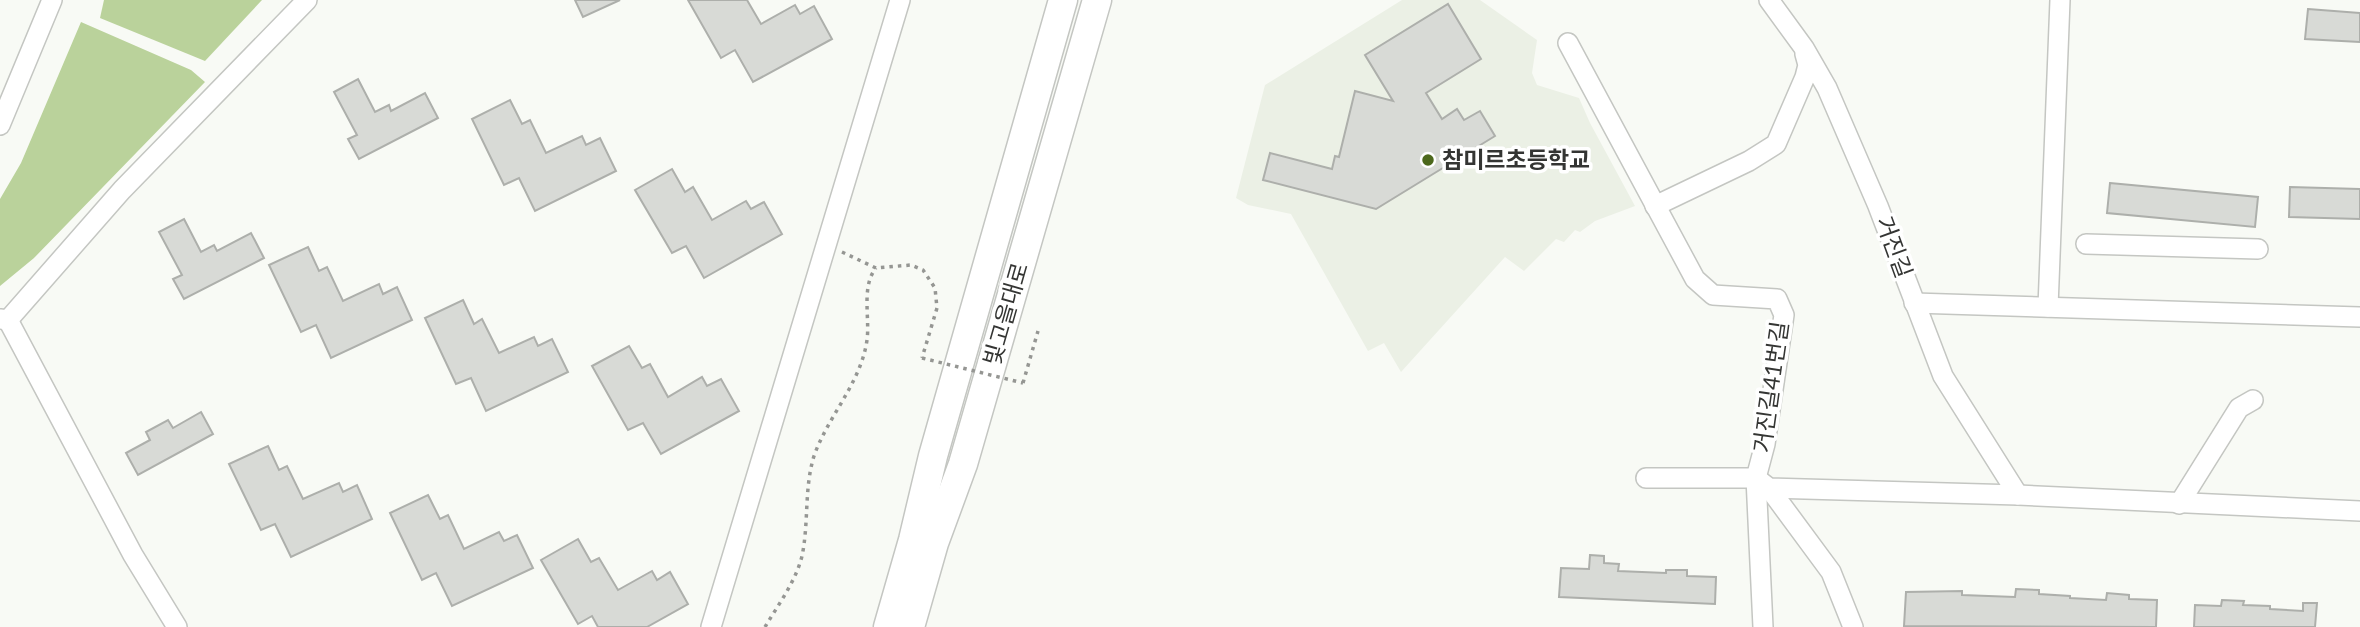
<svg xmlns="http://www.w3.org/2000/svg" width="2360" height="627" viewBox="0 0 2360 627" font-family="Lato,'Noto Sans KR',sans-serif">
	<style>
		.built { fill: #ebf0e5 }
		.green { fill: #bad29b }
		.building { fill: #d8dad6; stroke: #adafab; stroke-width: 2 }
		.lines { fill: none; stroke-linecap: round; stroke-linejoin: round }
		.street-casing { stroke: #c4c6c2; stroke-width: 22 }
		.secondary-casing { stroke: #c4c6c2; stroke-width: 31 }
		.path { stroke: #959693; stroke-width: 3.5; stroke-dasharray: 3.5 5; stroke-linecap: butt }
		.street { stroke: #fff; stroke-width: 19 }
		.secondary { stroke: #fff; stroke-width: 28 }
		.path-bridge { stroke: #959693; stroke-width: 3.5; stroke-dasharray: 3.5 5; stroke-linecap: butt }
		.poi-dot { fill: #4c681c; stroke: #fff; stroke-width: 2.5 }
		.labels { text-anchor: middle; stroke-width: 7; stroke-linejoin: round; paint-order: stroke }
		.poi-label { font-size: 23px; font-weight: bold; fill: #343533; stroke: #fff; text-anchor: start }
		.street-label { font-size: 23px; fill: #343533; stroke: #fff }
	</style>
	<rect width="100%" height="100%" fill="#f8faf5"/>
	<path class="built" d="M1402,0h78l57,40 -5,33 5,12 42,13 11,25 45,83 -40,15 -15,11 -5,-2 -11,12 -8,-3 -32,32 -19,-14 -104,115 -17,-29 -16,8 -77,-137 -43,-9 -12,-7 29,-113z"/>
	<g class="green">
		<path d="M104,0h158l-57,61 -105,-43z"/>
		<path d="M81,22l110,48 14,12 -171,176 -34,28v-87l21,-36z"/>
	</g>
	<g class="building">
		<path d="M575,0h45l-37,17z"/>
		<path d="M688,0h59l14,24 34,-19 5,9 14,-8 18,33 -79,43 -18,-32 -14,8z"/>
		<path d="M1448,4l33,55 -55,34 16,26 15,-10 7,11 16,-9 15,25 -119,73 -113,-29 7,-27 62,16 3,-13 4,1 16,-66 38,10 -28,-46z"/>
		<path d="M2308,9l52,4v29l-55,-3z"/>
		<path d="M358,79l17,33 14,-7 2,6 34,-18 13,25 -79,41 -11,-20 9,-4 -23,-43z"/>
		<path d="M510,100l12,24 8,-4 16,33 36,-17 4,9 14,-7 16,33 -81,40 -16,-33 -15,7 -32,-66z"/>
		<path d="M672,169l13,23 8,-5 19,33 34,-19 5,8 13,-7 18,32 -78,44 -18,-32 -14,7 -37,-63z"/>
		<path d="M2110,183l148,14 -3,30 -148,-14z"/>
		<path d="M2290,187l70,2v30l-71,-2z"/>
		<path d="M184,219l17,33 13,-7 3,6 34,-18 13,25 -80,41 -11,-20 9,-4 -23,-43z"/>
		<path d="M308,247l11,24 8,-4 16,34 36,-17 4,10 14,-7 15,33 -81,38 -15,-33 -15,7 -32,-67z"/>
		<path d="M463,300l11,24 8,-5 17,34 35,-16 4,9 14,-7 16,33 -82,39 -15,-33 -15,6 -31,-66z"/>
		<path d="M629,346l13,22 8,-4 18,33 34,-20 5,9 14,-7 18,32 -78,43 -18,-31 -15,7 -36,-64z"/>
		<path d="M201,412l12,22 -75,41 -12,-22 24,-13 -4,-8 22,-12 5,8z"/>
		<path d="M268,446l11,24 8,-4 16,33 36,-16 4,9 14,-7 15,34 -81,38 -16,-33 -14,6 -32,-66z"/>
		<path d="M428,495l12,24 8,-4 16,34 35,-17 5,9 13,-6 16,33 -81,38 -16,-33 -14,7 -32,-67z"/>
		<path d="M578,539l13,23 8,-4 19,32 34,-19 5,9 13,-8 18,32 -41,23h-49l-6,-11 -14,8 -37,-64z"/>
		<path d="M1590,555l14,1v7l15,1 -1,7 48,2v-3h21v6l29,1 -1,27 -156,-7 2,-29 28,1z"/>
		<path d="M2016,589l23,1v4l31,2v2l36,2 1,-7 22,2v4l28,1 -1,27 -252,-1 2,-34 56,-1v4l53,2z"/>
		<path d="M2222,600l22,1 -1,4 27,1v3l33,2v-8h14l-2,24h-121l1,-22 26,1z"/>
	</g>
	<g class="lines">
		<g class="street-casing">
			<g id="street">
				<path d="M1769,0l35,48 23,40 51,118 65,170 75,119"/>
				<path d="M1568,43l127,236 18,16 64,4 7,16 -19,129 -9,34 7,149"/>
				<path d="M0,125l52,-125"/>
				<path d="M1655,206l94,-45 27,-17 29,-67 3,-12 -3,-11"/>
				<path d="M2086,244l172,5"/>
				<path d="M1914,303l446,14"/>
				<path d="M2048,307l12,-307"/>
				<path d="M0,319l8,1 114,-130 185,-190"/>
				<path d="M8,320l125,235 44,72"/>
				<path d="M1646,478h110l13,10 249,7 342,16"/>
				<path d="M1769,488l62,84 22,55"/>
				<path d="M2179,504l60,-96 14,-8"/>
				<path d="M711,627l189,-627"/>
			</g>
		</g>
		<g class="secondary-casing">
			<g id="secondary">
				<path d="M888,627l25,-87 20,-84 130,-456"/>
				<path d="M910,627l24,-84 29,-79 134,-464"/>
			</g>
		</g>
		<g class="path">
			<path d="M842,252l34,16 35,-3 12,5 12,18 2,20 -15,50"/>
			<path d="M1023,383l15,-52"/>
			<path d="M765,627c13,-22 31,-46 37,-71 7,-33 2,-68 12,-100 14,-40 47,-73 53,-116 3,-22 -6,-54 9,-72"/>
		</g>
		<use href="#street" class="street"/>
		<use href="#secondary" class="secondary"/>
		<path class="path-bridge" d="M922,358l101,25"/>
	</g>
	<circle class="poi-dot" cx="1428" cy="160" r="7"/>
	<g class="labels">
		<g class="poi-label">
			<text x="1442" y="168">참미르초등학교</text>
		</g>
		<g class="street-label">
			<text transform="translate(1894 247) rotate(70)" y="8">거진길</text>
			<text transform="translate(1006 314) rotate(-74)" y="8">빛고을대로</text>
			<text transform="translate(1771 387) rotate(-82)" y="8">거진길41번길</text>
		</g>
	</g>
</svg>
